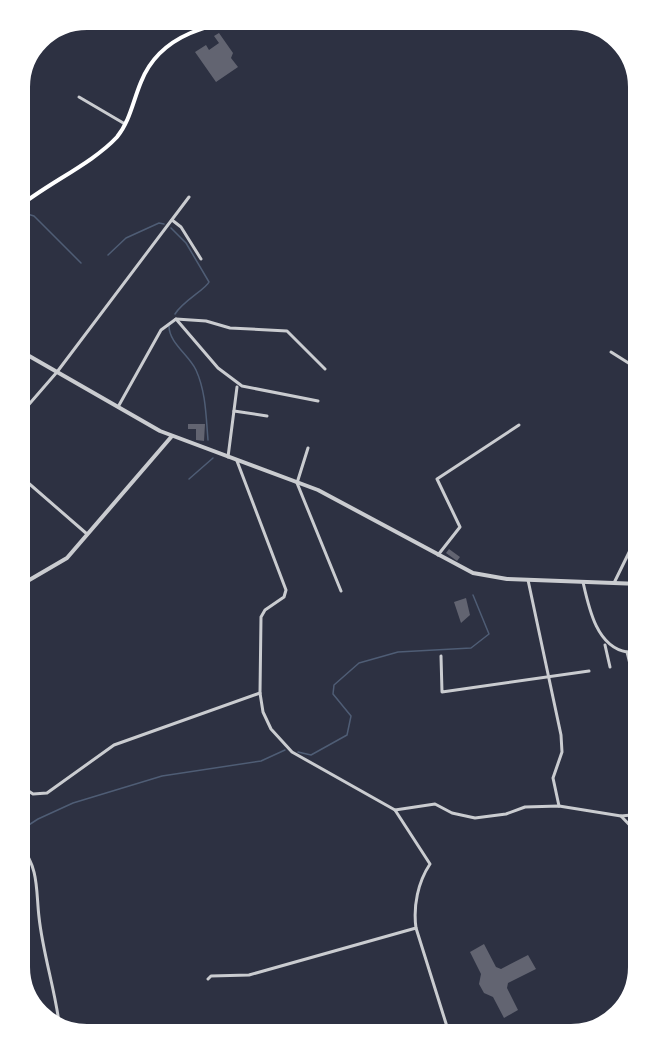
<svg xmlns="http://www.w3.org/2000/svg" width="658" height="1053" viewBox="0 0 658 1053" font-family="'Public Sans',sans-serif">
	<style>
		.lines { fill: none; stroke-linecap: round; stroke-linejoin: round }
		.stream { stroke: #4f5d75; stroke-width: 1.5 }
		.building { fill: #626471 }
		.minor { stroke: #caccd0; stroke-width: 3 }
		.tertiary { stroke: #caccd0; stroke-width: 4 }
		.secondary { stroke: #fff; stroke-width: 4 }
		.rim { fill: none; stroke: #fff; stroke-width: 8 }
	</style>
	<rect width="100%" height="100%" fill="#2d3142"/>
	<g class="lines">
		<g class="stream">
			<path d="M16,215l8,-2 10,3 47,47"/>
			<path d="M171,228l15,15 23,39c-3,7 -26,19 -34,32"/>
			<path d="M108,255l18,-17 33,-15 5,1"/>
			<path d="M169,326c0,17 20,29 27,44 10,22 10,47 12,70"/>
			<path d="M189,479l24,-21"/>
			<path d="M298,752l13,3 36,-20 4,-19 -18,-22 1,-9 25,-22 39,-11 73,-4 18,-14 -16,-39"/>
			<path d="M21,830l17,-11 35,-16 89,-27 99,-15 24,-11"/>
		</g>
	</g>
	<g class="building">
		<path d="M219,33l14,20 -2,5 7,9 -22,15 -21,-30 11,-7 3,5 10,-7 -5,-7z"/>
		<path d="M188,424h17l-1,17 -8,-1v-11h-8z"/>
		<path d="M449,549l11,8 -3,4 -11,-8z"/>
		<path d="M466,598l4,17 -9,8 -7,-21z"/>
		<path d="M484,944l12,23 5,2 27,-14 8,14 -28,14 -1,5 11,22 -14,8 -11,-21 -9,-4 -5,-9 2,-10 -11,-22z"/>
	</g>
	<g class="lines">
		<g class="minor">
			<path d="M200,27l8,-12"/>
			<path d="M79,97l46,27"/>
			<path d="M172,220l9,7 20,32"/>
			<path d="M176,319l42,49 24,18 76,15"/>
			<path d="M611,352l27,17"/>
			<path d="M118,407l43,-77 15,-11 30,2 24,7 57,3 38,38"/>
			<path d="M234,411l33,5"/>
			<path d="M18,417l39,-45 132,-175"/>
			<path d="M308,448l-11,35 44,108"/>
			<path d="M228,457l9,-70"/>
			<path d="M18,474l69,60"/>
			<path d="M438,555l22,-28 -23,-48 82,-54"/>
			<path d="M19,576l6,6"/>
			<path d="M528,580l33,155 1,17 -9,26 6,28"/>
			<path d="M583,582c6,27 14,65 44,70l14,57"/>
			<path d="M614,583l25,-51"/>
			<path d="M605,645l5,22"/>
			<path d="M627,652l13,3"/>
			<path d="M441,656l1,36 147,-21"/>
			<path d="M21,786l12,8 14,-1 67,-48 146,-52"/>
			<path d="M395,810l40,-6 17,9 23,5 31,-4 19,-7 34,-1 62,10 21,22"/>
			<path d="M621,816l21,-2"/>
			<path d="M21,847c18,20 15,45 18,70 4,38 17,75 21,113"/>
			<path d="M416,928l33,105"/>
			<path d="M208,979l3,-3 38,-1 167,-47c-3,-22 2,-46 14,-64l-35,-54 -103,-58 -21,-23 -8,-17 -3,-19 1,-76 4,-7 19,-13 2,-7 -49,-129"/>
		</g>
		<g class="tertiary">
			<path d="M17,349l143,82 158,59 155,83 34,6 133,5"/>
			<path d="M19,586l48,-28 105,-122"/>
		</g>
		<path class="secondary" d="M16,209c30,-25 76,-45 101,-72 13,-16 16,-36 24,-55 21,-53 78,-59 127,-67"/>
	</g>
	<path d="M0 0H658V1053H0ZM87 26H571A61 61 0 0 1 632 87V967A61 61 0 0 1 571 1028H87A61 61 0 0 1 26 967V87A61 61 0 0 1 87 26Z" fill="#fff" fill-rule="evenodd"/>
	<path class="rim" d="M87 26H571A61 61 0 0 1 632 87V967A61 61 0 0 1 571 1028H87A61 61 0 0 1 26 967V87A61 61 0 0 1 87 26Z"/>
</svg>
